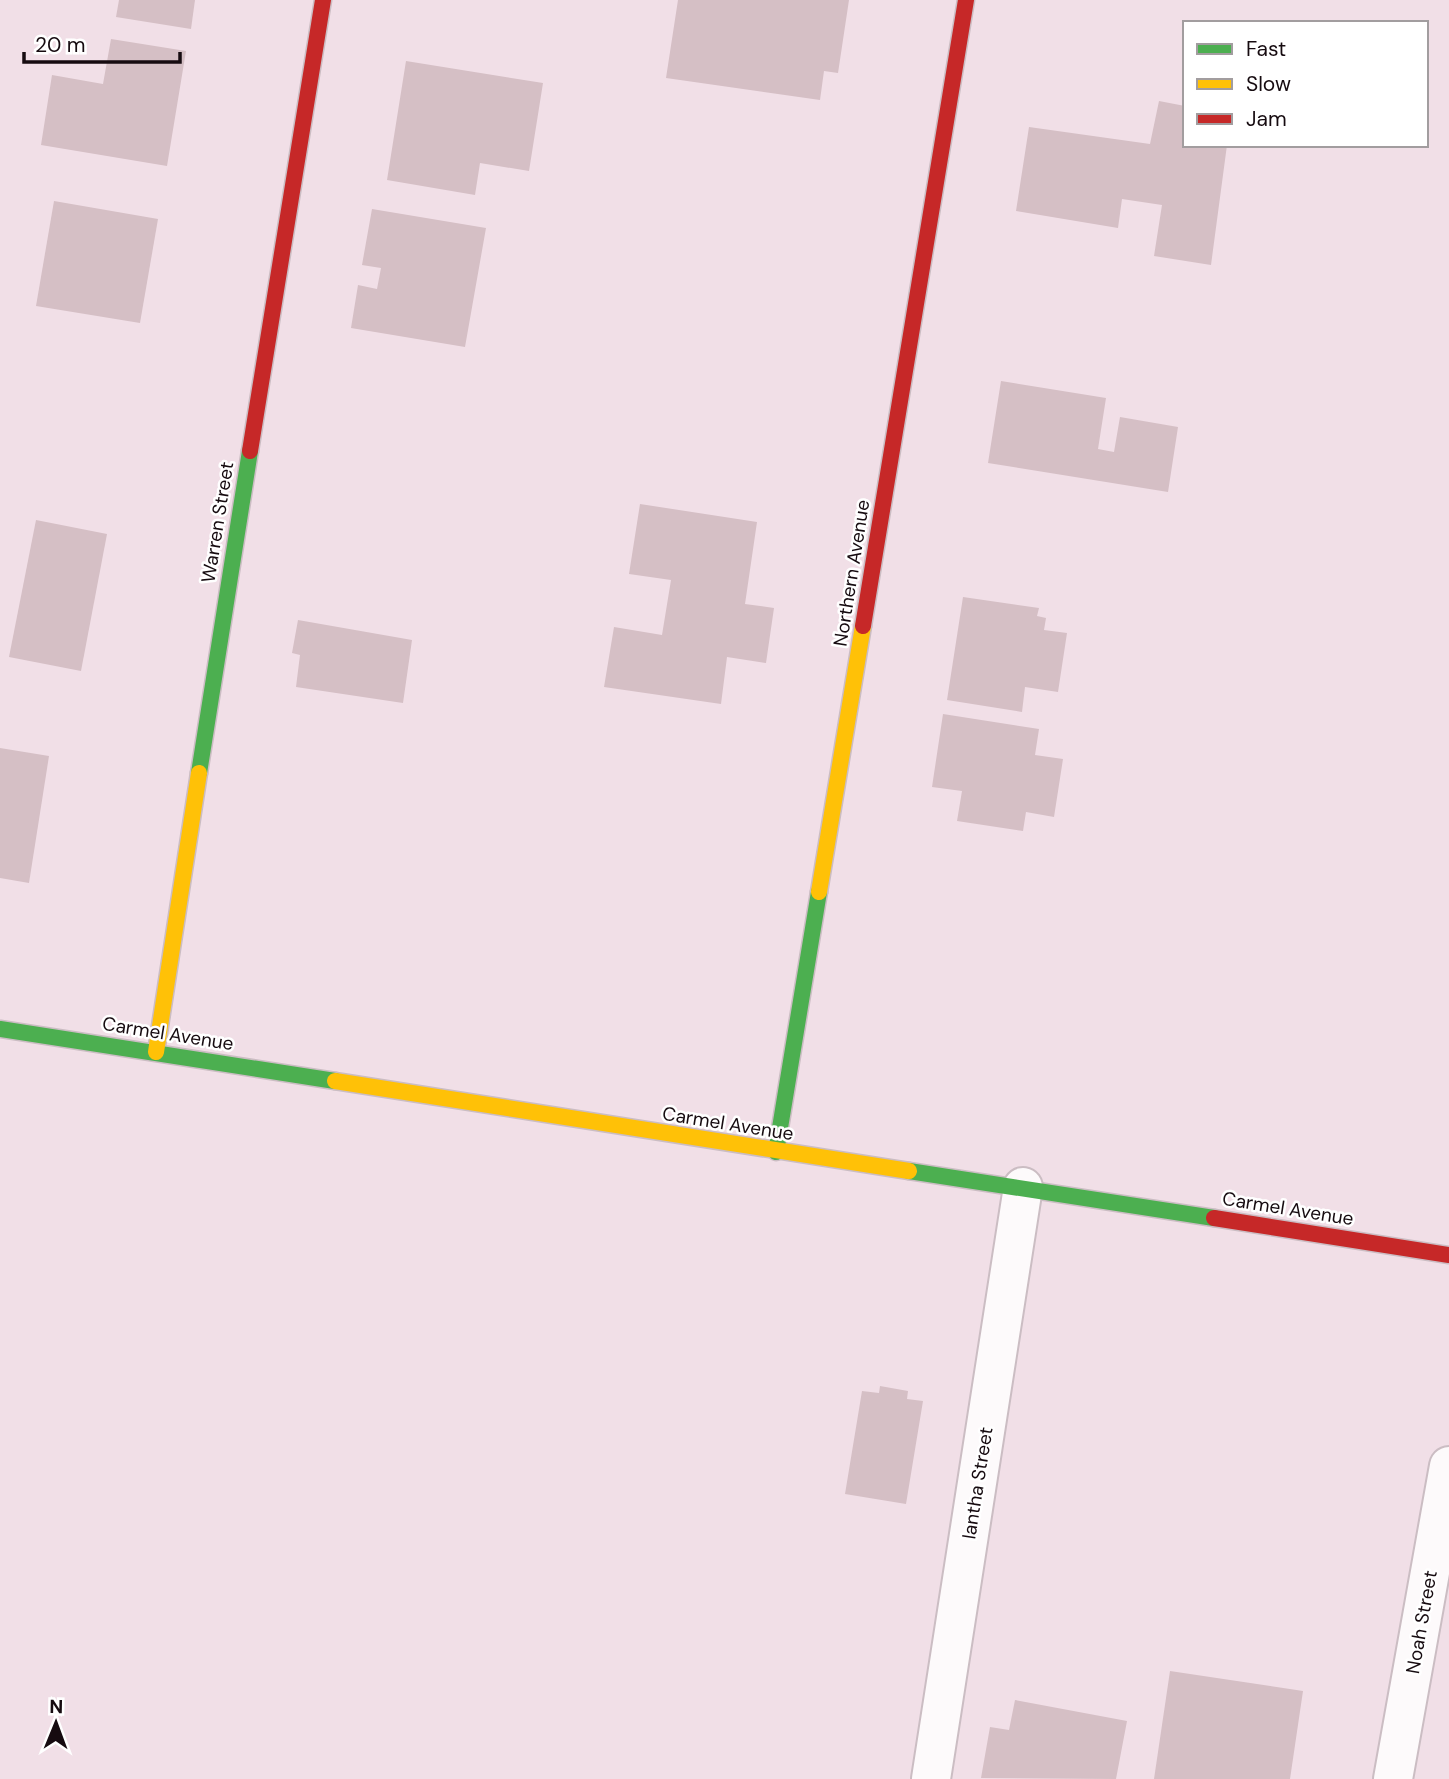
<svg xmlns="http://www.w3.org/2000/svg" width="1449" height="1779" viewBox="0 0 1449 1779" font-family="'DM Sans',sans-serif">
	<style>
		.building { fill: #d5bfc5 }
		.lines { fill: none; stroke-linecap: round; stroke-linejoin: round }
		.street-casing { stroke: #cbbdc3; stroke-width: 42 }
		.fast-casing { stroke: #cbbdc3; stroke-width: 19 }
		.slow-casing { stroke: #cbbdc3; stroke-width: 19 }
		.jam-casing { stroke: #cbbdc3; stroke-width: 19 }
		.street { stroke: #fdfafb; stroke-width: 38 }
		.fast { stroke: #4caf50; stroke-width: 16 }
		.slow { stroke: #ffc107; stroke-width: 16 }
		.jam { stroke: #c62828; stroke-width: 16 }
		.labels { text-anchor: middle; stroke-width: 5; stroke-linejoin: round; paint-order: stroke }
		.street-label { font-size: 19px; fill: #160b10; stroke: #fff }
	</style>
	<rect width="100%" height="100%" fill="#f1dfe7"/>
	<g class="building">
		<path d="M119,0h76l-4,29 -75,-12z"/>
		<path d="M678,0h171l-11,73 -14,-2 -4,29 -154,-22z"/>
		<path d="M111,39l75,12 -19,115 -126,-21 11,-70 51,9z"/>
		<path d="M406,61l137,22 -14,88 -49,-8 -5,32 -88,-15z"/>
		<path d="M1159,101l26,5v39h42l-16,120 -57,-9 8,-51 -40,-6 -4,29 -102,-17 13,-84 121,17z"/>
		<path d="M54,201l104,18 -18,104 -104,-17z"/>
		<path d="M372,209l114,19 -21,119 -114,-19 7,-43 19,4 4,-21 -19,-3z"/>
		<path d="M1001,381l105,17 -8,51 16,3 6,-35 58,10 -10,65 -180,-29z"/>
		<path d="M640,504l117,18 -12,82 29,4 -8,55 -39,-6 -6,47 -117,-17 10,-60 48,8 9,-55 -42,-6z"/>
		<path d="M36,520l71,14 -26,137 -72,-14z"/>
		<path d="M963,597l76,11 -2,8 9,2 -2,12 23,3 -9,59 -33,-5 -3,25 -75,-12z"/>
		<path d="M298,620l114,20 -9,63 -107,-16 4,-32 -8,-2z"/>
		<path d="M943,714l96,15 -4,26 28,4 -9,58 -28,-5 -3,19 -66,-10 5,-30 -30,-4z"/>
		<path d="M0,748l49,8 -20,127 -29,-5z"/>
		<path d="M880,1386l28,5 -1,8 16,2 -17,103 -61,-10 17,-103 17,2z"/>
		<path d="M1170,1671l133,20 -13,88h-136z"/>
		<path d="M1015,1700l112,21 -11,58 -135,-1 9,-51 19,3z"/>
	</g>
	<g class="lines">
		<g class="street-casing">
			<g id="street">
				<path d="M931,1779l92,-592"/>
				<path d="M1393,1779l56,-313"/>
			</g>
		</g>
		<g class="fast-casing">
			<g id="fast">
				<path d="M199,773l51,-322"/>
				<path d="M0,1029l335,52"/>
				<path d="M776,1152l43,-260"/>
				<path d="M909,1171l305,47"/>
			</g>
		</g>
		<g class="slow-casing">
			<g id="slow">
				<path d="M819,892l44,-266"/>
				<path d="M156,1052l43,-279"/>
				<path d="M335,1081l574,90"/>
			</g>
		</g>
		<g class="jam-casing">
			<g id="jam">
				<path d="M250,451l73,-451"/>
				<path d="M863,626l103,-626"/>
				<path d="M1214,1218l235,37"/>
			</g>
		</g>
		<use href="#street" class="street"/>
		<use href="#fast" class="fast"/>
		<use href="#slow" class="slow"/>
		<use href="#jam" class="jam"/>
	</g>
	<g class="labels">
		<g class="street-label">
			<text transform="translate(217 522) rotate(-81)" y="7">Warren Street</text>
			<text transform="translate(851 573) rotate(-81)" y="7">Northern Avenue</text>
			<text transform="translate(168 1033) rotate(9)" y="7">Carmel Avenue</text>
			<text transform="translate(728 1123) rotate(9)" y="7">Carmel Avenue</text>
			<text transform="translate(1288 1208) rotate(9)" y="7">Carmel Avenue</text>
			<text transform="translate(977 1483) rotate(-81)" y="7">Iantha Street</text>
			<text transform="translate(1421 1622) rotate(-80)" y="7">Noah Street</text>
		</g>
	</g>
	<rect x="1183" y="21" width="245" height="126" fill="#ffffff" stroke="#a29d9f" stroke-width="2"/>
	<rect x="1197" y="44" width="35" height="10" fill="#4caf50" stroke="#a29d9f" stroke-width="2"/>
	<text x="1246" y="56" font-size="21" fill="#160b10">Fast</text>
	<rect x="1197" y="79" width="35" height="10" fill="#ffc107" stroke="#a29d9f" stroke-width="2"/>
	<text x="1246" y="91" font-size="21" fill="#160b10">Slow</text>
	<rect x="1197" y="114" width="35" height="10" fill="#c62828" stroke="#a29d9f" stroke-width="2"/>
	<text x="1246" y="126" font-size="21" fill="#160b10">Jam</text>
	<g transform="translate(56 1723) rotate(1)" stroke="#ffffff" stroke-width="5" paint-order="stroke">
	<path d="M0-5L12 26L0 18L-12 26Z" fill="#160b10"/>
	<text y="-10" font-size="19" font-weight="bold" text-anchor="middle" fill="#160b10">N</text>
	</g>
	<path d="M24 52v10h156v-10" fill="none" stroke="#160b10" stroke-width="3.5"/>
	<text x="35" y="52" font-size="21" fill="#160b10" stroke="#ffffff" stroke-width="5" paint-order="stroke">20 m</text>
</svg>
